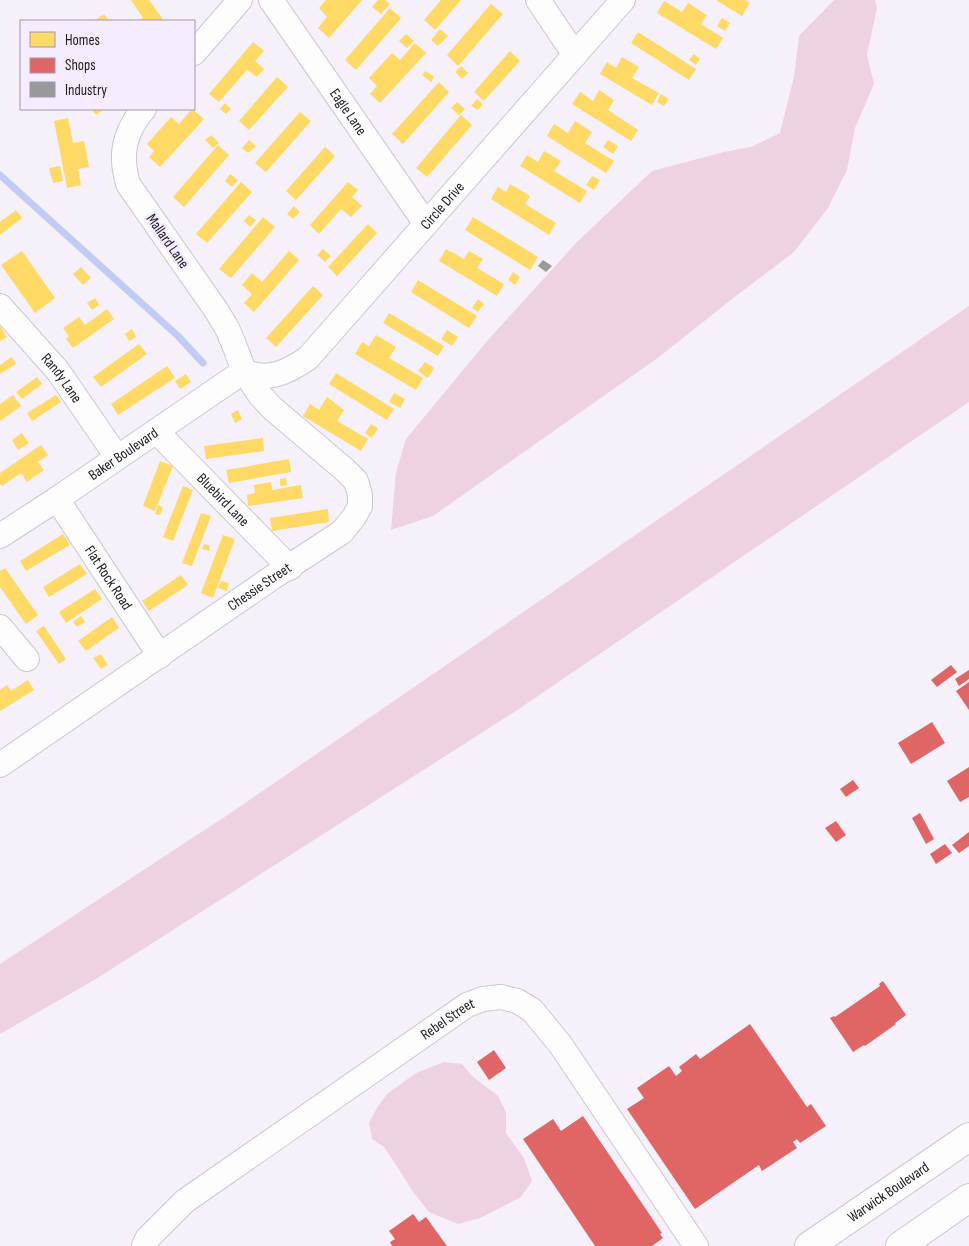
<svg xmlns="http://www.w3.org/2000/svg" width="969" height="1246" viewBox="0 0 969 1246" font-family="'Sofia Sans Condensed',sans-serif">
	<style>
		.green { fill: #eed2e1 }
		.homes { fill: #ffd966 }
		.shops { fill: #e06666 }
		.industry { fill: #999 }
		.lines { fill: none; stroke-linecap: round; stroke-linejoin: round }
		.stream { stroke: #c0ccf3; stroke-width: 7 }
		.minor-casing { stroke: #cbc7cf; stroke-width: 26 }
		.major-casing { stroke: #cbc7cf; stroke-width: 30 }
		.minor { stroke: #fefdfe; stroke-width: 24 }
		.major { stroke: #fefdfe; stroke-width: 28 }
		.labels { text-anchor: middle; stroke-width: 5; stroke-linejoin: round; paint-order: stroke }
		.street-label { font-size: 15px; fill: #1e1a21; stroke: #f6ecff }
	</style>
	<rect width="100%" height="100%" fill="#f6f0fb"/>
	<g class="green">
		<path d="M834,0h41l2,8 -10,47 7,29 -19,44 -8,42 -19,38 -34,44 -62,47 -73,58 -226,159 -42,14 5,-58 10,-33 82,-99 89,-98 75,-71 72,-19 27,-5 29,-14 14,-56 5,-41z"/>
		<path d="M969,306v96l-453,309 -420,268 -96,55v-70l232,-152z"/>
		<path d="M444,1062l18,2 10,12 26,20 8,16v21l18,25 8,23 -11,16 -41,21 -22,6 -29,-12 -16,-20 -16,-26 -13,-19 -12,-8 -3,-16 9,-17 9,-12 29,-21z"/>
	</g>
	<g class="homes">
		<path d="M131,0h18l15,21h-26l5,-3z"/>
		<path d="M326,0h36l-33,38 -11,-10 9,-11 -8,-9z"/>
		<path d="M378,0h7l5,4 -9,10 -9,-7z"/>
		<path d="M441,0h20l-26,30 -11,-10z"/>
		<path d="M716,0h29l5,3 -8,13z"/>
		<path d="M664,1l18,11 6,-9 19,12 -6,9 22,14 -7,11 -59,-36z"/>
		<path d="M491,4l12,10 -45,52 -11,-11z"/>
		<path d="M390,8l11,10 -45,52 -11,-10z"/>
		<path d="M104,14l5,7h-15z"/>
		<path d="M722,18l8,5 -5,8 -8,-5z"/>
		<path d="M440,29l8,7 -10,10 -7,-6z"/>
		<path d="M638,32l58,37 -7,11 -58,-37z"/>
		<path d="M406,34l8,7 -7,7 -8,-7z"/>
		<path d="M253,42l11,9 -9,10 9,8 -7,8 -10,-7 -28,32 -10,-8z"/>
		<path d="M415,43l11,10 -46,50 -10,-9 7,-8 -8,-8 23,-25 8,7z"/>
		<path d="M510,51l10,10 -36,40 -10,-9z"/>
		<path d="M694,54l6,5 -4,6 -7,-5z"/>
		<path d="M622,57l17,10 -7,11 27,15 -7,12 -52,-31 7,-12 9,6z"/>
		<path d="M461,66l7,7 -6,6 -7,-7z"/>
		<path d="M426,71l8,6 -3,5 -9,-7z"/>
		<path d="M277,77l11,10 -39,43 -10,-9z"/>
		<path d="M439,82l10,10 -46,52 -11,-10z"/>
		<path d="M599,90l15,10 -6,10 30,20 -7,11 -59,-37 8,-12 13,9z"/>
		<path d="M661,94l8,5 -5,7 -7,-4z"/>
		<path d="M477,99l6,5 -5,6 -7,-4z"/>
		<path d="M457,102l8,7 -6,6 -8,-7z"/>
		<path d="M225,103l6,6 -5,5 -6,-5z"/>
		<path d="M91,109h13l-8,6z"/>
		<path d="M192,109l12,10 -44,48 -11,-10 5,-6 -7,-7 24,-27 8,7z"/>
		<path d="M300,112l11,9 -45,51 -11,-9z"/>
		<path d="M461,115l11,10 -45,52 -11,-9z"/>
		<path d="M68,118l5,25 11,-2 5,26 -11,2 3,16 -14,3 -13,-67z"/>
		<path d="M575,121l17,11 -7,11 29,18 -8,12 -59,-37 7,-12 14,9z"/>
		<path d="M211,135l8,8 -6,5 -8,-8z"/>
		<path d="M249,140l7,6 -8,7 -6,-5z"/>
		<path d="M608,140l10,6 -5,8 -10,-7z"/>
		<path d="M218,145l11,10 -45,52 -11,-10z"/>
		<path d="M325,147l10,9 -39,44 -10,-9z"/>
		<path d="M544,151l17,10 -7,10 33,20 -7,12 -60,-37 7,-11 11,7z"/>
		<path d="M60,166l3,15 -10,2 -4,-15z"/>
		<path d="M230,174l8,6 -6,7 -7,-6z"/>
		<path d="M592,176l8,4 -6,10 -8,-5z"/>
		<path d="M241,182l11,10 -45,51 -11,-9z"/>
		<path d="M348,182l10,8 -6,7 10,9 -11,11 -10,-8 -22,25 -9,-9z"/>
		<path d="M510,184l20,12 -5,8 31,19 -7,12 -58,-36 7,-12 8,5z"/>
		<path d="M294,206l6,6 -7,7 -6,-5z"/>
		<path d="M16,210l6,8 -22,17v-13z"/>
		<path d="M249,215l7,5 -6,7 -6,-6z"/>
		<path d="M263,217l12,10 -44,51 -12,-9z"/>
		<path d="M473,217l65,40 -8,13 -65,-40z"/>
		<path d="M368,224l9,9 -40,43 -9,-9z"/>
		<path d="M323,249l8,7 -6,6 -8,-7z"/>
		<path d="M446,249l18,10 5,-8 14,8 -6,9 27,16 -7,12 -58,-35z"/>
		<path d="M22,251l33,47 -20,15 -34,-48z"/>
		<path d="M289,251l10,9 -45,52 -10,-9 8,-9 -10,-9 10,-12 10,9z"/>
		<path d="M81,267l10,11 -8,7 -10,-11z"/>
		<path d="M513,272l7,5 -5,8 -7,-5z"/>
		<path d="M418,280l59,36 -8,12 -58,-36z"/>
		<path d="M313,286l10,9 -47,52 -10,-9z"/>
		<path d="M95,298l4,7 -7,5 -5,-7z"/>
		<path d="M478,299l6,5 -6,8 -6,-4z"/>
		<path d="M107,309l7,10 -41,29 -7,-9 3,-3 -6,-8 16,-11 6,8z"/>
		<path d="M389,313l55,33 -6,10 -55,-33z"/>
		<path d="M0,326l7,11 -7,4z"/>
		<path d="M132,329l4,8 -7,4 -4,-7z"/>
		<path d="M447,330l11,7 -6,9 -11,-7z"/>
		<path d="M376,335l20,12 -7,11 34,20 -7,12 -61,-36 7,-12 7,4z"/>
		<path d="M139,344l8,10 -46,33 -8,-10z"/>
		<path d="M12,357l4,7 -16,10v-9z"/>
		<path d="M425,362l9,6 -6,10 -10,-7z"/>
		<path d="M167,366l8,12 -57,37 -7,-11z"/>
		<path d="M336,373l58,36 -7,11 -58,-36z"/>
		<path d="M186,374l5,8 -11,7 -5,-8z"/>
		<path d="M37,377l5,7 -20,15 -6,-7z"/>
		<path d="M394,393l11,6 -5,9 -11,-6z"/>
		<path d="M13,395l8,11 -21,15v-17z"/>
		<path d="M56,395l5,7 -29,19 -5,-8z"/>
		<path d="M327,397l17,13 -7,11 31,18 -7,12 -58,-35 7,-12 9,6z"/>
		<path d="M238,410l4,9 -7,4 -4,-9z"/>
		<path d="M371,424l7,4 -6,10 -7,-5z"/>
		<path d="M22,433l7,10 -11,7 -6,-10z"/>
		<path d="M263,438l1,13 -58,8 -2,-13z"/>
		<path d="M41,445l7,10 -10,7 6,8 -17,12 -6,-9 -19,13 -2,-2v-11z"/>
		<path d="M289,459l2,13 -62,11 -3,-13z"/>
		<path d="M160,461l13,5 -18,45 -12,-5z"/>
		<path d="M286,478l1,7 -7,1v-7z"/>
		<path d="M271,482l1,8 29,-5 2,13 -55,8 -1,-11 8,-2 -1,-8z"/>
		<path d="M183,486l10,4 -20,51 -10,-4z"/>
		<path d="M158,505l5,2 -3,8 -5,-1z"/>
		<path d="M328,509l1,13 -57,9 -2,-13z"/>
		<path d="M201,513l10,3 -19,50 -10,-3z"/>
		<path d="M63,534l7,11 -44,26 -6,-10z"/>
		<path d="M223,535l12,4 -22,59 -12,-5z"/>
		<path d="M204,544l6,2 -1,5 -7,-2z"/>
		<path d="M80,564l7,10 -38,23 -6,-10z"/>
		<path d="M5,568l33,47 -12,9 -26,-37v-16z"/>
		<path d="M181,575l7,10 -39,26 -7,-10z"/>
		<path d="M221,581l8,2 -2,8 -9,-3z"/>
		<path d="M95,589l7,10 -36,24 -7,-11z"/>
		<path d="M81,616l4,6 -8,5 -4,-5z"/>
		<path d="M112,617l7,11 -33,23 -8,-10z"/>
		<path d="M44,626l22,33 -7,5 -23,-33z"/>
		<path d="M101,654l7,11 -7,4 -8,-11z"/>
		<path d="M28,680l6,10 -34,21v-21l7,-5 4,6z"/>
	</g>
	<g class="shops">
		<path d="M951,665l6,7 -20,15 -6,-7z"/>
		<path d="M969,670v9l-10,7 -4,-7z"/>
		<path d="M969,682v28l-13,-19z"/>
		<path d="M932,722l13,21 -34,21 -13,-21z"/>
		<path d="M969,767v30l-9,5 -13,-21z"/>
		<path d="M853,780l6,8 -13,9 -6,-8z"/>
		<path d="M920,813l14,26 -8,5 -14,-26z"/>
		<path d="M836,821l10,14 -10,7 -11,-14z"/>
		<path d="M969,832v14l-10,7 -7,-8z"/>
		<path d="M945,844l7,9 -16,11 -6,-10z"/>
		<path d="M883,981l23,34 -11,8 1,1 -31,22 -1,-1 -11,7 -23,-34 4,-2 1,1 45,-31 -1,-2z"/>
		<path d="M750,1024l57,83 4,-3 15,22 -26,17 -3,-4 -4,3 4,6 -35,23 -3,-6 -64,44 -68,-100 17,-11 -7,-10 32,-22 7,10 6,-5 -3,-4 17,-13 4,5z"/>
		<path d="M494,1050l12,18 -17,12 -12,-18z"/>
		<path d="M583,1116l79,117 -2,1 3,4 -11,8h-57l-72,-107 30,-20 8,12z"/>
		<path d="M413,1214l6,8 7,-5 21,29h-55l-2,-4 5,-3 -6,-8z"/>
	</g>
	<path class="industry" d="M543,260l9,6 -6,6 -8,-6z"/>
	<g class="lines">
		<path class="stream" d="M0,175l178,161 25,27"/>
		<g class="minor-casing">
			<g id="minor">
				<path id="s1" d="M271,0l155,224"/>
				<path d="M538,0l37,55"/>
				<path d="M194,53l46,-53"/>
				<path id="s2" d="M0,306l58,65 59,86"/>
				<path id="s3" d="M244,371c24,11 44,1 64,-13l315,-358"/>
				<path id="s4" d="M156,431l134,137"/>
				<path id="s5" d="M57,499l103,157"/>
				<path id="s6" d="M0,536l57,-37 187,-128"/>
				<path d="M0,627l27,32"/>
				<path id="s7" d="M0,765l273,-188 69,-45 12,-15 6,-11v-11l-4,-14 -11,-11 -73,-62 -12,-13 -16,-24 -9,-24 -8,-19 -11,-18 -88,-126c-2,-8 -4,-16 -4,-24 -1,-19 8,-38 20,-51"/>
				<path id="s8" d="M144,1246l3,-7 38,-38 282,-196 16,-6 18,-2 16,4 15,9 28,34 136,202"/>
			</g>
		</g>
		<g class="major-casing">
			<g id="major">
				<path id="s9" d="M809,1246l160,-109"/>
				<path d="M900,1246l69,-48"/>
			</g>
		</g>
		<use href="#minor" class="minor"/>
		<use href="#major" class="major"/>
	</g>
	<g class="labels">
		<g class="street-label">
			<text dy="5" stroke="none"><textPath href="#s1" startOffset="136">Eagle Lane</textPath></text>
			<text dy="5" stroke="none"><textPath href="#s3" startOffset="272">Circle Drive</textPath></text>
			<text transform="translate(168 241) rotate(55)" y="5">Mallard Lane</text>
			<text dy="5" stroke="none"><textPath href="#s2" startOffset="95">Randy Lane</textPath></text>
			<text dy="5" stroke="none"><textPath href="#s6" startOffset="148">Baker Boulevard</textPath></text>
			<text dy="5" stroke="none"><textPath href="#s4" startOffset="96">Bluebird Lane</textPath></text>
			<text dy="5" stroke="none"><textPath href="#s5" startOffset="94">Flat Rock Road</textPath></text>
			<text dy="5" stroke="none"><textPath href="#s7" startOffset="315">Chessie Street</textPath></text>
			<text dy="5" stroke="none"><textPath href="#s8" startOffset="381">Rebel Street</textPath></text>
			<text dy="5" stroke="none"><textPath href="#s9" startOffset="96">Warwick Boulevard</textPath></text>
		</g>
	</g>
	<rect x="20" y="20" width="175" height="90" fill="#f6ecff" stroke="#a098a6"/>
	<rect x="30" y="32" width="25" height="15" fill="#ffd966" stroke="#a098a6"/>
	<text x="65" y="45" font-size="15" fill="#1e1a21">Homes</text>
	<rect x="30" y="58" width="25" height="15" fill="#e06666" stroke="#a098a6"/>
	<text x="65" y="70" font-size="15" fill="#1e1a21">Shops</text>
	<rect x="30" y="82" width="25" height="15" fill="#999999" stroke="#a098a6"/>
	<text x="65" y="95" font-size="15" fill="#1e1a21">Industry</text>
</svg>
